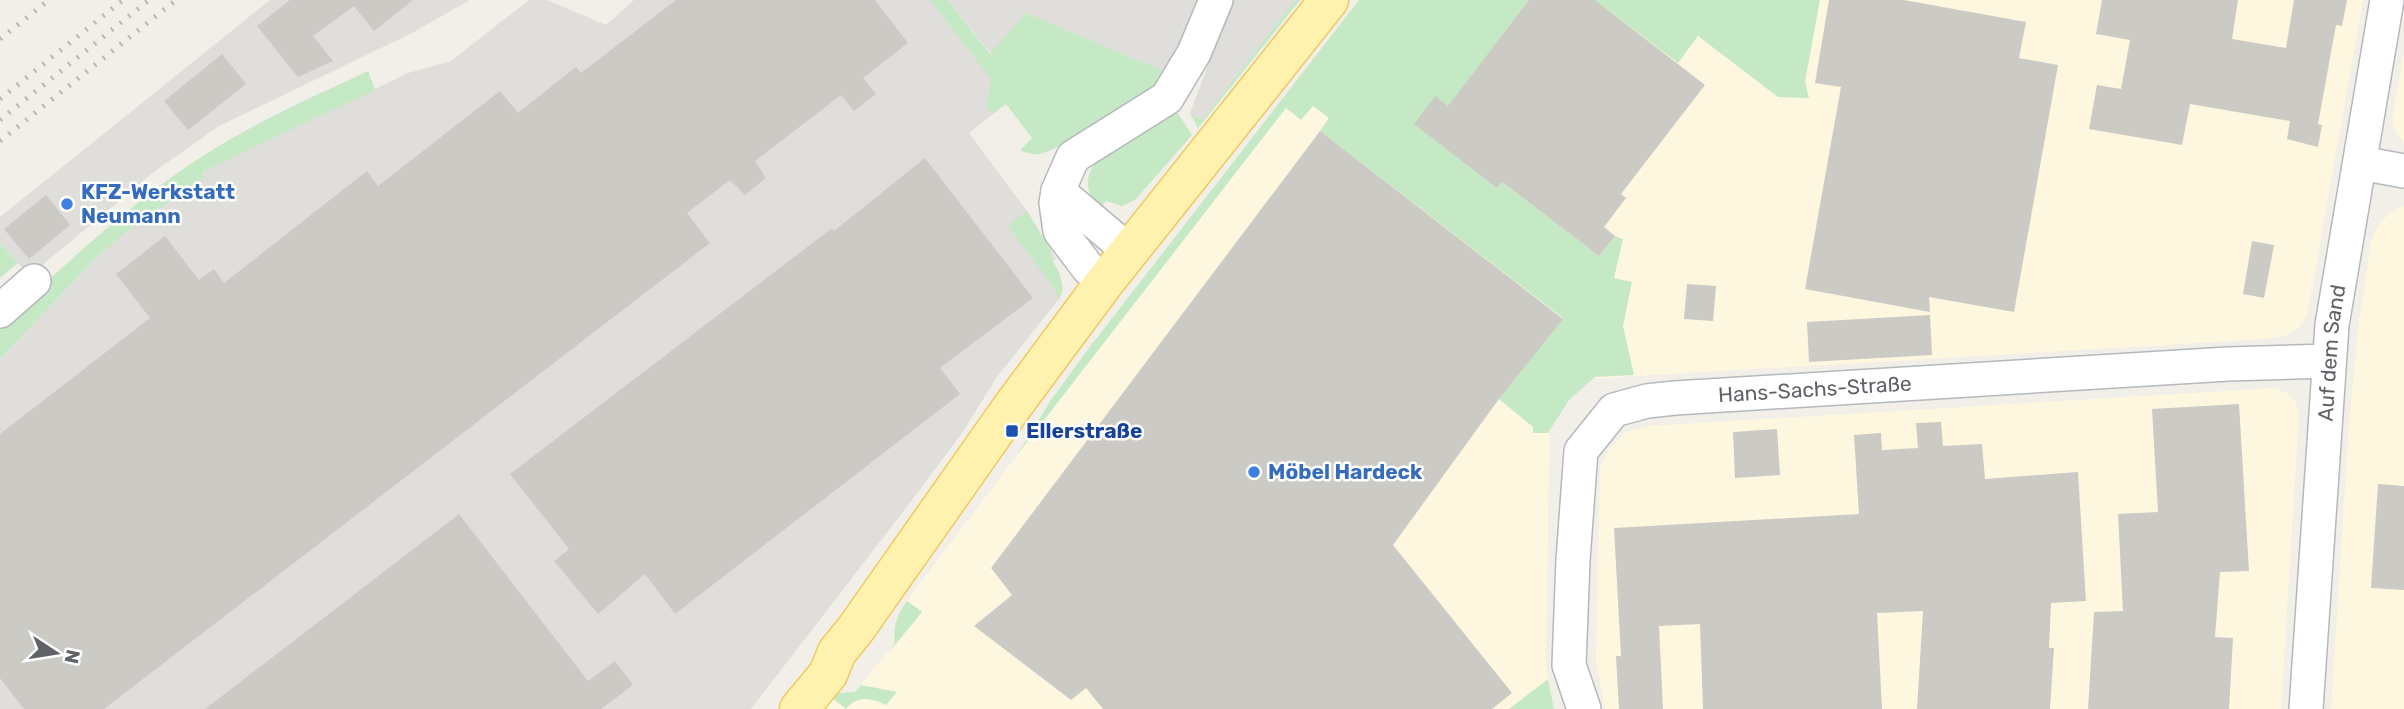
<svg xmlns="http://www.w3.org/2000/svg" width="2404" height="709" viewBox="0 0 2404 709" font-family="Rubik,sans-serif">
	<style>
		.commercial { fill: #fef7e0 }
		.industrial { fill: #e0deda }
		.green { fill: #c5e8c5 }
		.building { fill: #cccac5 }
		.lines { fill: none; stroke-linecap: round; stroke-linejoin: round }
		.minor-casing { stroke: #b5b8bc; stroke-width: 36 }
		.major-casing { stroke: #f2c960; stroke-width: 41 }
		.minor { stroke: #fff; stroke-width: 33 }
		.major { stroke: #fff2af; stroke-width: 38 }
		.rail { stroke: #b6b7b8; stroke-width: 5; stroke-dasharray: 2 9; stroke-linecap: butt }
		.shop-dot { fill: #3f7fe0; stroke: #fff; stroke-width: 2.5 }
		.transit-dot { fill: #1a4fb4; stroke: #fff; stroke-width: 2.5 }
		.labels { text-anchor: middle; stroke-width: 5; stroke-linejoin: round; paint-order: stroke }
		.shop-label { font-size: 21px; font-weight: bold; fill: #366cbe; stroke: #fff; text-anchor: start }
		.street-label { font-size: 21px; fill: #5f6368; stroke: #fff }
		.transit-label { font-size: 21px; font-weight: bold; fill: #164399; stroke: #fff; text-anchor: start }
	</style>
	<rect width="100%" height="100%" fill="#f1efe8"/>
	<g class="commercial">
		<path d="M1359,0h1004l-56,316 -9,12 -8,6 -16,4 -41,3 -683,40 -4,285 8,43h-732l15,-16 18,-1 40,-49 -2,-8 4,-16 6,-13 112,-148 36,-58z"/>
		<path d="M2404,53v90l-7,-10 -5,-14z"/>
		<path d="M2404,205v504h-73l18,-286 10,-102 13,-83 10,-18z"/>
		<path d="M2275,388l14,6 7,9 3,10 -18,296h-676l-9,-49 4,-192 9,-19 17,-17 23,-6z"/>
	</g>
	<g class="industrial">
		<path d="M270,0h200l-58,33 -193,93 -64,45 -121,101 -9,-1 -25,-28v-26z"/>
		<path d="M529,0h18l59,25 28,-25h297l60,79 -5,28 7,7 -24,19 58,78 29,48 -4,2 7,11 4,18 -4,9 -62,78 -35,56 -50,67 -161,209h-751v-350l95,-100 34,-29 75,-54 -2,-4 206,-99 43,-12z"/>
		<path d="M948,0h251l-12,35 -21,37 -140,-59 -35,41z"/>
		<path d="M1233,0h62l-93,120 -12,-7z"/>
	</g>
	<g class="green">
		<path d="M930,0h18l42,54 36,-41 140,59c-3,4 -5,10 -9,13 -12,13 -100,66 -117,69 -8,1 -13,-1 -20,-4l12,-12 -26,-34 -13,10 -7,-7 5,-28z"/>
		<path d="M1295,0h5l-102,128 -8,-15 12,7z"/>
		<path d="M1359,0h170l-32,188 5,-6 97,74 16,-20 8,3 -9,39 18,4 -9,44 11,49 -39,2 -26,23 -21,33h-15v-6l-34,-28 64,-81 -243,-187 9,-13 -16,-12 -12,14 -15,-12 -269,347 34,-55 38,-52z"/>
		<path d="M1595,0h225l-15,82 4,16 -31,-1 -80,-61 -20,27z"/>
		<path d="M368,71l7,19 -173,82 2,5 -75,53 -34,29 -95,100v-35c66,-59 131,-123 206,-170 51,-33 107,-57 162,-83z"/>
		<path d="M1175,109l17,26 -57,65 -13,6 -16,-5 -6,8c-14,-14 -17,-34 -2,-49 19,-19 55,-30 77,-51z"/>
		<path d="M1027,211l25,41 -3,2c7,14 19,29 10,45l-7,-14 -44,-59z"/>
		<path d="M0,243l18,20 -18,15z"/>
		<path d="M907,601l15,11 -32,39 5,-8c-3,-15 3,-30 12,-42z"/>
		<path d="M1548,679l6,30h-45z"/>
		<path d="M861,685l36,7 -11,13c-15,-7 -28,-10 -40,4l-13,-10 -8,10h-3l15,-16 18,-1z"/>
	</g>
	<g class="building">
		<path d="M290,0h123l-39,31 -20,-25 -41,30 20,25 -35,16 -41,-51z"/>
		<path d="M676,0h199l33,43 -45,35 13,16 -22,17 -13,-16 -86,66 11,17 -21,17 -15,-15 -43,33 23,30 -606,466h-80l-24,-31v-244l150,-116 -34,-44 49,-38 34,44 15,-11 10,14 143,-112 11,15 122,-95 18,22 58,-46 5,6z"/>
		<path d="M1529,0h66l110,85 -84,109 5,4 -22,29 11,9 -16,20 -97,-74 -5,6 -83,-64 21,-28 13,10z"/>
		<path d="M1829,0h75l122,22 -7,36 39,7 -44,247 -85,-15 1,15 -125,-23 36,-202 -26,-4z"/>
		<path d="M2102,0h136l-6,39 54,9 8,-48h53l-5,26 -6,-1 -18,99 4,1 -4,22 -31,-8 3,-18 -100,-17 -8,41 -93,-16 8,-44 24,4 9,-49 -34,-6z"/>
		<path d="M222,54l24,30 -58,46 -24,-29z"/>
		<path d="M1320,131l243,188 -64,80 -106,146 119,148 -20,16h-389l-17,-21 -15,12 -97,-74 38,-31 -21,-27z"/>
		<path d="M925,158l108,140 -93,70 20,26 -285,220 -30,-40 -47,40 -44,-53 15,-12 -59,-75 322,-246 2,3z"/>
		<path d="M46,195l24,30 -41,34 -25,-30z"/>
		<path d="M2252,241l22,4 -10,53 -21,-4z"/>
		<path d="M1687,284l29,2 -3,35 -29,-2z"/>
		<path d="M1930,315l2,40 -123,7 -2,-40z"/>
		<path d="M2239,404l10,167 -29,1 -5,65 18,1 -4,71h-141l6,-97 29,-1 -5,-97 40,-2 -6,-103z"/>
		<path d="M1941,422l2,24 39,-2 3,35 93,-7 8,129 -35,2 -2,45h5l-4,61h-133l6,-98 -46,2 5,96h-179l-3,-85 -41,2 4,83h-44l-3,-53h5l-7,-128 245,-14 -5,-79 27,-2 1,17 36,-2 -2,-25z"/>
		<path d="M1777,429l3,46 -45,3 -2,-46z"/>
		<path d="M2378,484l26,2v104l-33,-2z"/>
		<path d="M459,514l129,167 27,-20 18,24 -32,24h-396z"/>
	</g>
	<g class="lines">
		<g class="minor-casing">
			<g id="minor">
				<path d="M2360,163l44,8"/>
				<path d="M1058,191l71,60"/>
				<path d="M1104,283l-16,-15 -28,-37 -4,-28 2,-12 15,-34 94,-59 27,-45 22,-53"/>
				<path d="M0,311l34,-30"/>
				<path id="s1" d="M1584,709l-15,-44 4,-105 8,-109 33,-41 33,-9 28,-3 553,-34 101,-3"/>
				<path id="s2" d="M2306,709l26,-384 55,-325"/>
			</g>
		</g>
		<g class="major-casing">
			<path id="major" d="M799,709l29,-35 9,-22 18,-22 157,-223 92,-124 225,-283"/>
		</g>
		<use href="#minor" class="minor"/>
		<use href="#major" class="major"/>
		<g class="rail">
			<path d="M0,39l49,-39"/>
			<path d="M0,99l123,-99"/>
			<path d="M0,120l149,-120"/>
			<path d="M0,141l176,-141"/>
		</g>
	</g>
	<g class="shop-dot">
		<circle cx="67" cy="204" r="7"/>
		<circle cx="1254" cy="472" r="7"/>
	</g>
	<rect class="transit-dot" x="1005" y="424" width="14" height="14" rx="3.5"/>
	<g class="labels">
		<g class="shop-label">
			<text x="81" y="199">KFZ-Werkstatt<tspan x="81" dy="24">Neumann</tspan></text>
			<text x="1268" y="479">Möbel Hardeck</text>
		</g>
		<g class="street-label">
			<text dy="7" stroke="none"><textPath href="#s2" startOffset="357">Auf dem Sand</textPath></text>
			<text dy="7" stroke="none"><textPath href="#s1" startOffset="516">Hans-Sachs-Straße</textPath></text>
		</g>
		<g class="transit-label">
			<text x="1026" y="438">Ellerstraße</text>
		</g>
	</g>
	<g transform="translate(56 653) rotate(102)" stroke="#ffffff" stroke-width="5" paint-order="stroke">
	<path d="M0-5L12 26L0 18L-12 26Z" fill="#5f6368"/>
	<text y="-10" font-size="19" font-weight="bold" text-anchor="middle" fill="#5f6368">N</text>
	</g>
</svg>
